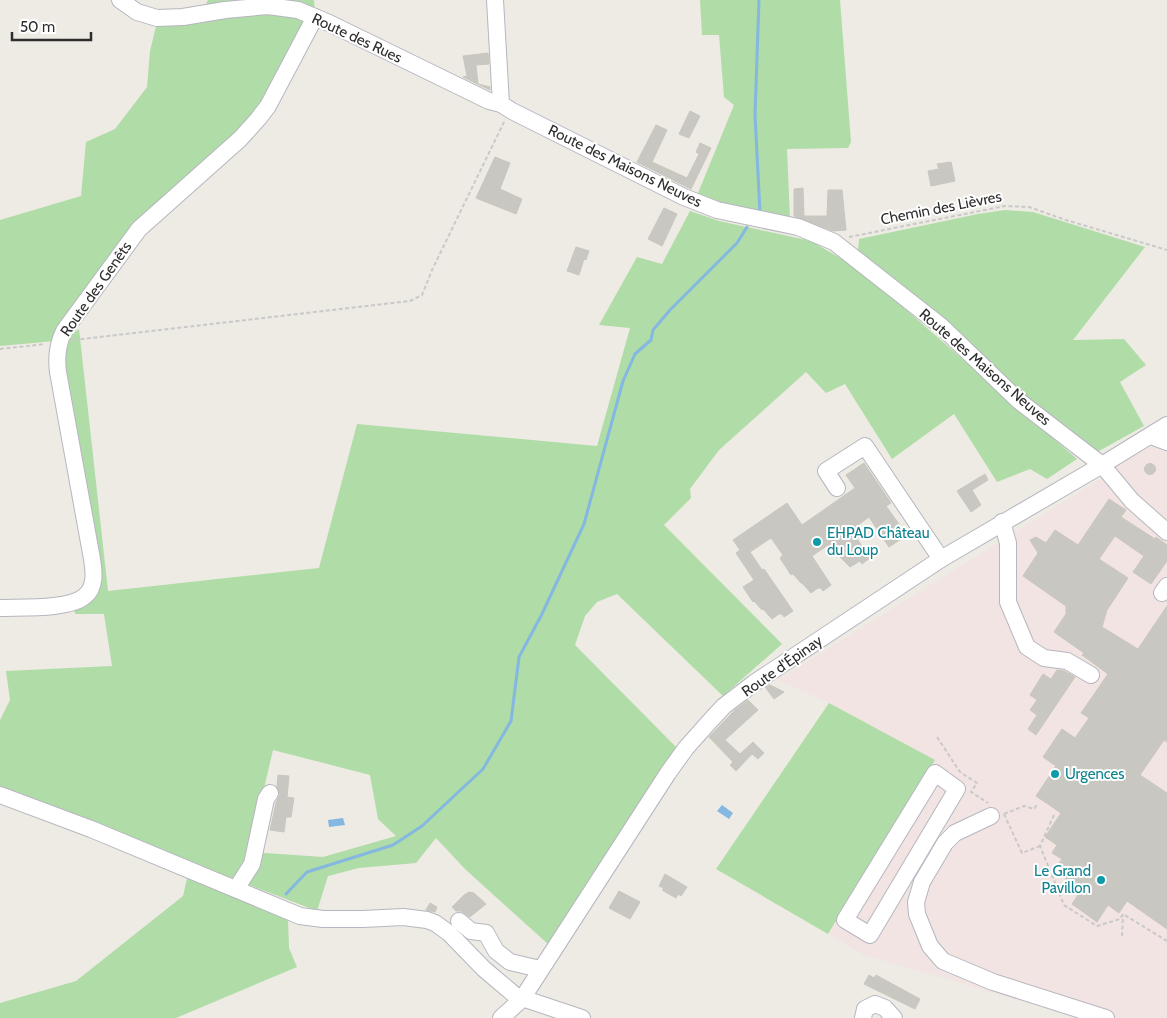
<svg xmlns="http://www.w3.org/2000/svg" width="1167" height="1018" viewBox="0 0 1167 1018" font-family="Cabin,sans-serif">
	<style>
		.medical { fill: #f2e4e2 }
		.green { fill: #b0dca7; fill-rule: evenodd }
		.water { fill: #84b8e1 }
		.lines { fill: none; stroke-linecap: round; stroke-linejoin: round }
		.stream { stroke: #84b8e1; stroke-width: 3 }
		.building { fill: #c9c7c1; stroke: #c9c7bc }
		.minor-casing { stroke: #b6b6c0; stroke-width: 18 }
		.path { stroke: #c9c9c9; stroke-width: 2; stroke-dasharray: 4 2.5; stroke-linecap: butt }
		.minor { stroke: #fff; stroke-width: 16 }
		.culture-dot { fill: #0f9aa8; stroke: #fff; stroke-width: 2 }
		.labels { text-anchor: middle; stroke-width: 4; stroke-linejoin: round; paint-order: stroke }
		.street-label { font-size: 15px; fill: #2e2e2e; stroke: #fff }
		.culture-label { font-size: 15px; fill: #0d838f; stroke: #fff; text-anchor: start }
	</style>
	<rect width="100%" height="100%" fill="#edebe3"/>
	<path class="medical" d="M1167,430v588h-87l-216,-63 -36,-21 107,-174 -106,-57 -51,-23 321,-200z"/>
	<g class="green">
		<path d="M208,0h106l1,11 -110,-5z"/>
		<path d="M700,0h140l11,142 -3,6 -61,1 3,69 -94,-20 38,-93 -10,-8 -5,-62h-17z"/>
		<path d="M226,13l77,2 2,7 -40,82 -98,95 -112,142 -55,5v-126l81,-24 5,-54 29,-13 32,-42 3,-36 7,-29z"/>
		<path d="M1005,210l28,2 112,35 -72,93 51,-1 22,26 -26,17 24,44 -45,25 -17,-5 -224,-195 1,-12 119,-25z"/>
		<path d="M690,211l29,10 92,20 34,20 43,33 189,165 -30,20 -17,-10 -33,13 -43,-68 -62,45 -47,-75 -19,9 -20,-21 -87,78 -29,39 1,9 -27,27 118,119 -59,52 -106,-102 -20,8 -12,14 -10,29 102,103 -84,125 -45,71 -82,-74 -30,-32 -20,25 -57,5 -31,8 -11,35 -317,-122v-69l10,-20 -4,-29 106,-5 -8,-52h-29l-1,-9 20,-14 -33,-219 1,-29 17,-14 29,262 211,-23 38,-144 240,22 33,-118 -31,-3 38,-68 25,7zM273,750l97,25 8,44 18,17 -73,21 -74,-5z"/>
		<path d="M829,703l106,57 -107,174 -112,-65z"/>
		<path d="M188,874l100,44 1,30 8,19 -121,51h-176v-15l76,-22 107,-85z"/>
	</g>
	<g class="water">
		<path d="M722,805l11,8 -4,6 -12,-8z"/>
		<path d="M343,818l2,7 -16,2 -1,-7z"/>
	</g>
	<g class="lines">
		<g class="stream">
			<path d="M759,0l-4,115 5,98"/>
			<path d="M286,894l21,-22 86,-27 29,-19 61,-57 28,-48 8,-64 22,-41 43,-92 39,-143 12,-27 16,-14 2,-10 17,-20 67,-67 10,-16"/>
		</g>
	</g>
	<g class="building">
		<path d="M488,53l1,11 -13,1 2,19 12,3v3l-27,-13 4,-1 -4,-20z"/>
		<path d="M690,111l10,5 -11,22 -10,-4z"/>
		<path d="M656,125l11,5 -15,32 35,16 12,-24 -3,-2 4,-9 11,5 -20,41 -54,-27z"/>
		<path d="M495,157l15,6 -10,26 22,10 -6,15 -40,-16z"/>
		<path d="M951,162l4,19 -24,5 -3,-15 11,-2 -2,-5z"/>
		<path d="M803,188l1,28h23l1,-26h14l4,40 -13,1 -39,-15v-27z"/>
		<path d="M664,208l13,6 -15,32 -14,-7z"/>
		<path d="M576,247l13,4 -3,9 -2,-1 -5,16 -12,-4z"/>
		<path d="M864,463l27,40 -5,3 21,29 -18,12 -20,-30 -18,13 19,28 -8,6 -2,-3 -10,6 -22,-22 -16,11 19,29 -8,6 -2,-3h-3l-7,5 -9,-10h-1l-8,-9 -2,1 -11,-17 3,-3 -12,-17 -21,14 12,18 2,-1 29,42 -9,6 -2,-3h-3l-7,5 -9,-10 -1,1 -8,-9 -1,1 -10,-15 11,-7 -18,-27 4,-3 -7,-10 54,-37 15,22 53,-37 -9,-13z"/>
		<circle cx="1150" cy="469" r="5.5"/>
		<path d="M985,474l3,6 -16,10 9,15 -10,7 -14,-21z"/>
		<path d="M1109,499l17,11 -5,7 34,22 1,-2 11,8v16l-16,23 -18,-12 11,-16 -29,-20 -16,23 29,19 -21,32 -5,17 36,22 29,-43v136l-3,-2 -24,35 27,18v136l-40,-28 -8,12 -11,-8 -11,17 -25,-18 10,-15 -28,-18 8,-12 -10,-6 5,-8 -12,-8 16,-24 -25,-17 20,-30 -13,-9 2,-3 17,-25 13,9 14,-20 -8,-5 27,-39 -26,-19 2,-2 -30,-21 12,-18v-8l-43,-30 15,-23 -8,-13 6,-3 10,6 9,-13 23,15z"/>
		<path d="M1057,670l7,1 11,6 -39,58 -8,-6 9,-14 -7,-5 7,-10 -7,-5 13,-21 8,5z"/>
		<path d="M770,685l14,7 -10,7 -9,-12z"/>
		<path d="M748,700l10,10 -33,30 15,14 13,-12 11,11 -6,6 -6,-5 -16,17 -6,-6 3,-3 -24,-25 26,-27z"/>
		<path d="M278,775l11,1 -2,21 7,1 -3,19h-5l-2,15 -14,-2 6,-27 4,-9 -3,-7z"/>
		<path d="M665,874l22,13 -6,9 -3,-2 -2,4 -14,-8 2,-2 -5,-2z"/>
		<path d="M619,891l21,11 -10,17 -21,-11z"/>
		<path d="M469,892l5,1 12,11 -16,13 -9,-6h-5l-4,-4 12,-12z"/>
		<path d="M430,903l7,4 -2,5 -9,-2z"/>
		<path d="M869,975l5,3 2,-3 44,24 -5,10 -51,-25z"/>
	</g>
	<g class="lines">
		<g class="minor-casing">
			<g id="minor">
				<path d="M120,0l17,12 20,6 26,-1 42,-7 43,-4 30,4 31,13 160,78 12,3"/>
				<path d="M495,0l6,104 11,7 172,86 33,13 81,17 36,15 107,84 78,75 83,64 30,36 35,31"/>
				<path d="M1151,436l16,6"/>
				<path d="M837,488l-11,-17 39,-25 76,113"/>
				<path d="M1002,522l6,21v59l19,45 17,11 23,3 24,14"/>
				<path d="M1162,593l5,-7"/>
				<path d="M0,608c21,-1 69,2 85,-12 11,-9 9,-25 7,-37l-34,-187c-2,-15 -1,-27 6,-41l75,-102 101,-90 18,-20 10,-13 47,-89"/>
				<path d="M935,773l22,16 -87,146 -25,-15z"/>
				<path d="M0,795l91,34 209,87 23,3h40l40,-2 24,3 8,3 14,10 35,36 32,27 66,22"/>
				<path d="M991,816l-36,17 -10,10 -23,39 -6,20 1,12 13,32 13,15 50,21 113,36"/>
				<path d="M236,889l16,-25 14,-65 4,-6"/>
				<path d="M459,921l12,10 15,2 10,18 14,11 30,7"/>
				<path d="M501,1018l21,-19 146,-226 18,-25 24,-27 14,-15 30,-23 187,-124 161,-94 65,-40"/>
				<path d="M863,1018l2,-9 10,-5 10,4 9,10"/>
			</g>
		</g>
		<g class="path">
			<path d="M849,237l156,-31 24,1 37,13 101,30"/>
			<path d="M74,340l336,-39 12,-6 10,-25 72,-148"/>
			<path d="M0,349l45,-5"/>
			<path d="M937,737l23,35 17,11 -6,9 17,11"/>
			<path d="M1004,814l20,-8 10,3 4,-6"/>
			<path d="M1004,814l18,39 18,-7"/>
			<path d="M1054,815l-14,31 24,59 33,21 23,-7 3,-5 44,27"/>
			<path d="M1122,936l1,-20"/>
		</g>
		<use href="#minor" class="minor"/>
	</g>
	<g class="culture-dot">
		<circle cx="817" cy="542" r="5"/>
		<circle cx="1055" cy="774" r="5"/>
		<circle cx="1101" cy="880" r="5"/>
	</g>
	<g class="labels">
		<g class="street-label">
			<text transform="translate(357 38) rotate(25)" y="5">Route des Rues</text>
			<text transform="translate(625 166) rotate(26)" y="5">Route des Maisons Neuves</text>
			<text transform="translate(941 208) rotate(-11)" y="5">Chemin des Lièvres</text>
			<text transform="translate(96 289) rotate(-55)" y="5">Route des Genêts</text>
			<text transform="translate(985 367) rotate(41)" y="5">Route des Maisons Neuves</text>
			<text transform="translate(782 666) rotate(-35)" y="5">Route d'Épinay</text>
		</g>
		<g class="culture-label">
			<text x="827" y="538">EHPAD Château<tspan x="827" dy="17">du Loup</tspan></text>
			<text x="1065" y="779">Urgences</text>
			<text x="1091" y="876" text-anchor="end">Le Grand<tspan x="1091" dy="17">Pavillon</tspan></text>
		</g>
	</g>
	<path d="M12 32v8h79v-8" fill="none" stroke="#2e2e2e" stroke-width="2.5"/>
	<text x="20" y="32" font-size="15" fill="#2e2e2e" stroke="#ffffff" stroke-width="4" paint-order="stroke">50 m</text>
</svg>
